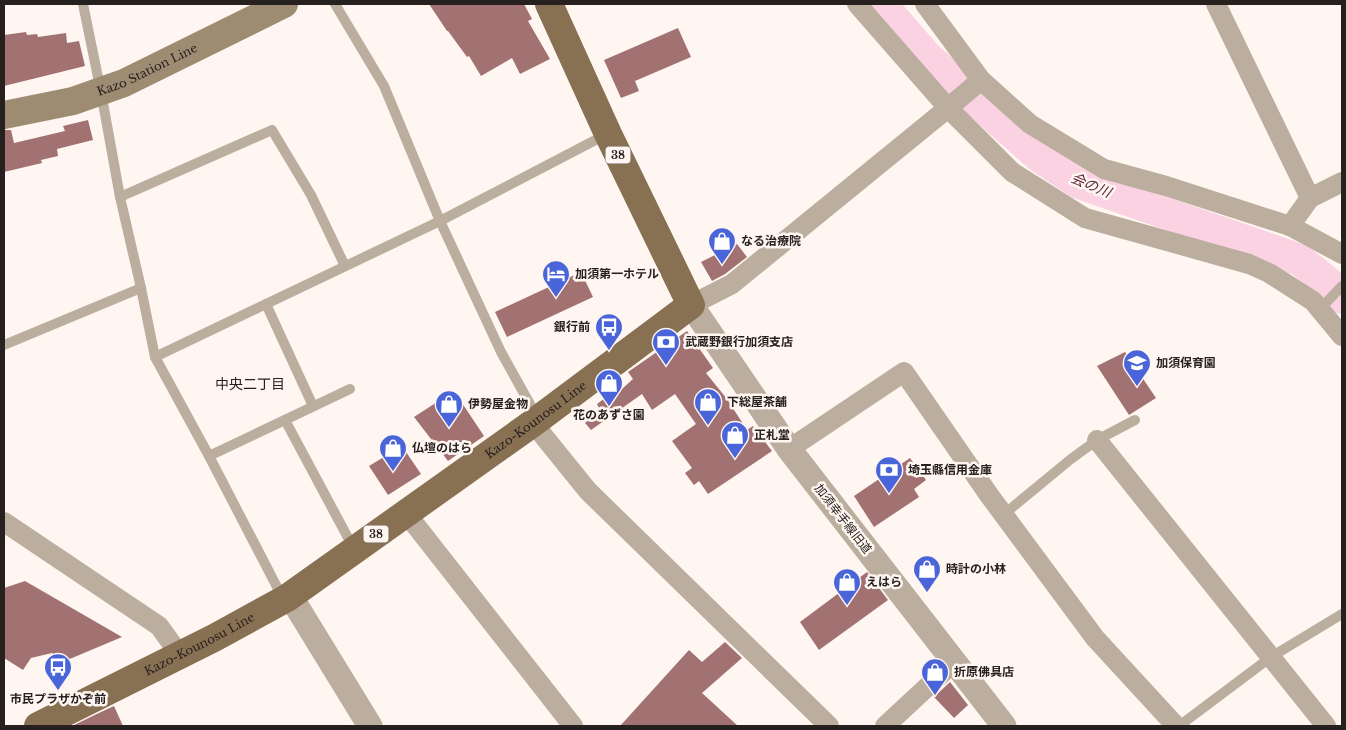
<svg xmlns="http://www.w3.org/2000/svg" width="1346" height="730" viewBox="0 0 1346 730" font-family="'Libre Baskerville','Noto Sans JP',serif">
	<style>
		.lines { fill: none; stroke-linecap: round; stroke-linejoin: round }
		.river { stroke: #fad2e2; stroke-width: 32 }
		.building { fill: #a27272 }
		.service { stroke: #bbae9e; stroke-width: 10 }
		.minor { stroke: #bbae9e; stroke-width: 20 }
		.tertiary { stroke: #bbae9e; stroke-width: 25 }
		.secondary { stroke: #9d8b72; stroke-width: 28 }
		.primary { stroke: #887153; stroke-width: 28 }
		.labels { text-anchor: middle; stroke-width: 5; stroke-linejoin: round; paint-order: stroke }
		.shield { fill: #fff6f1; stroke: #67605d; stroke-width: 1 }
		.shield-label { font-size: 11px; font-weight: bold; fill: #26201e }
		.street-label { font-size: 12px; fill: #26201e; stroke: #fff6f1 }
		.poi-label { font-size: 12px; font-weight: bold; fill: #26201e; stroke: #fff6f1; text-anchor: start }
		.water-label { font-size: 14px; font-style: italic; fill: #581f3b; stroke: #fff6f1 }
		.neighbourhood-label { font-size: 14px; fill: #26201e; stroke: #fff6f1 }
	</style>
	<rect width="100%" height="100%" fill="#fff6f1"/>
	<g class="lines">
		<path class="river" d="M881,4l46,53 113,100 39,26 221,77 31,25 11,13"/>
	</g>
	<g class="building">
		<path d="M429,4h95l8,15 -4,2 22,38 -30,15 -8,-16 -31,18 -12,-20 -2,1 -19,-26h-1z"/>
		<path d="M678,28l13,29 -56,24 4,10 -18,7 -17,-38z"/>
		<path d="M26,32l1,3 10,-1 1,3 28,-4 1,10 12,-2 6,25 -81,20v-51z"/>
		<path d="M88,120l5,20 -36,9 1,7 -17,4 1,3 -38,9v-42h7l3,13 51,-12 -2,-5z"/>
		<path d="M737,244l10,13 -22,17 -13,7 -11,-19z"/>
		<path d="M581,272l12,25 -86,40 -12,-25z"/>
		<path d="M687,331l26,37 -7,5 21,26 20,31 6,-4 19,25 -64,43 -9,-13 -5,4 -9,-12 7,-5 -20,-27 24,-17 -21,-30 -23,16 -10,-16 -51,36 -6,-7 15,-13 -3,-6 12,-9 3,3 21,-19 -5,-7z"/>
		<path d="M1125,352l31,46 -27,17 -32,-49z"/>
		<path d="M454,391l30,45 -36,25 -34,-44z"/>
		<path d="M402,446l19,28 -33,21 -19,-29z"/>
		<path d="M910,458l16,22 -12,9 5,8 -45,30 -20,-31z"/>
		<path d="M867,572l21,28 -69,50 -19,-28z"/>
		<path d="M25,581l97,56 -57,24 -13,-8 -21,5 -8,12 -19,-12v-70z"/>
		<path d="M725,642l17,16 -40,35 36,33h-118l69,-76 13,12z"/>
		<path d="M950,682l18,23 -14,13 -20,-21z"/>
		<path d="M114,706l9,20h-51l29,-14z"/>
	</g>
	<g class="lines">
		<g class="service">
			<path d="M83,4l18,88 19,105 21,91 14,69 54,99 68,131 9,9"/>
			<path d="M335,4l49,82 56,135 61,131 30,54 2,13"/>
			<path d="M120,197l152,-67 39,65 34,71"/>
			<path d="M266,304l47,102"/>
			<path d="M1320,309l22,-23"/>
			<path d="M4,345l137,-57"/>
			<path d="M155,357l285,-136 167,-87"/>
			<path d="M285,420l69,129"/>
			<path d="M209,456l141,-67"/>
			<path d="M1003,515l68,-56 26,-19 38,-20"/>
			<path d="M1179,726l92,-69 71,-43"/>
		</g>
		<g class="minor">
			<path d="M857,4l91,104 64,64 73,46 164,46 20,9 44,28 29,35"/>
			<path d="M925,4l56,76 49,44 74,45 62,17 124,40 52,28"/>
			<path d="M1216,4l94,194"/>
			<path d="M1290,226l20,-28 32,-16"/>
			<path d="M691,305l41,-21 216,-176 33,-28"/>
			<path d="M533,423l55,68 241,235"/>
			<path d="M1097,440l229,286"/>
			<path d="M789,449l115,-77 85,123 106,143 81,88"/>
			<path d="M406,513l167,213"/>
			<path d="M4,522l155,104 21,29"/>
			<path d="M885,726l68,-63"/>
		</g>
		<g class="tertiary">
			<path d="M691,305l98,144 215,277"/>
			<path d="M287,598l10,9 73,119"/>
		</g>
		<path class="secondary" id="s1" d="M4,115l69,-14 51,-18 160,-79"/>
		<path class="primary" id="s2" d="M38,726l176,-88 73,-40 246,-175 158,-118 -83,-171 -59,-130"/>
	</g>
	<defs>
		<g id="shop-pin" transform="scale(1.4375)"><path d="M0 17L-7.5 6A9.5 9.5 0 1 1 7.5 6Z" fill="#4a65d9" stroke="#fff6f1"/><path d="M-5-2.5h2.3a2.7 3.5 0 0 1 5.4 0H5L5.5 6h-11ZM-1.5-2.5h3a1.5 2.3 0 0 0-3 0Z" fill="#fff"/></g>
		<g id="hotel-pin" transform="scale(1.4375)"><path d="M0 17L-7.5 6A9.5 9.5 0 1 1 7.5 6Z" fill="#4a65d9" stroke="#fff6f1"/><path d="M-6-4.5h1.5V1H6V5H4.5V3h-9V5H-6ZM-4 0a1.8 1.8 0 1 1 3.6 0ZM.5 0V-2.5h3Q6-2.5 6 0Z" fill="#fff"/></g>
		<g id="bus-pin" transform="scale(1.4375)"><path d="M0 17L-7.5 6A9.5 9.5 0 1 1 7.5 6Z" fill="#4a65d9" stroke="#fff6f1"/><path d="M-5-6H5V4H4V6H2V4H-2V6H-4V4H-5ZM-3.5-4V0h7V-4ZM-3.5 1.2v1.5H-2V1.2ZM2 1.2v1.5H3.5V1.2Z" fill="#fff"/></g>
		<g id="bank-pin" transform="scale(1.4375)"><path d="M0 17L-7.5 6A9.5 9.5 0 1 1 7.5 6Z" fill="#4a65d9" stroke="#fff6f1"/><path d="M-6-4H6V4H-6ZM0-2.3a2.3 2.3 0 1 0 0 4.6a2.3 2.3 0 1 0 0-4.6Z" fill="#fff"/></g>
		<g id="school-pin" transform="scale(1.4375)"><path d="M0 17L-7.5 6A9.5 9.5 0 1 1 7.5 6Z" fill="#4a65d9" stroke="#fff6f1"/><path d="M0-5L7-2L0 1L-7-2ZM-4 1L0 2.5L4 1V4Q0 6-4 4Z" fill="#fff"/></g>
	</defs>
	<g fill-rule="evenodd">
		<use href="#shop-pin" x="722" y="241"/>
		<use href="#hotel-pin" x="556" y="274"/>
		<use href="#bus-pin" x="609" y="327"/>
		<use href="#bank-pin" x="666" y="342"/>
		<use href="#school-pin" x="1137" y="363"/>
		<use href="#shop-pin" x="609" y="383"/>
		<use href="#shop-pin" x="708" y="402"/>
		<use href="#shop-pin" x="449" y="404"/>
		<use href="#shop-pin" x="735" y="435"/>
		<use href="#shop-pin" x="393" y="448"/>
		<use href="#bank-pin" x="889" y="470"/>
		<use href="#shop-pin" x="927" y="569"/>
		<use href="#shop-pin" x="847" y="582"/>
		<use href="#bus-pin" x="58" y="667"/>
		<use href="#shop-pin" x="935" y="672"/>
	</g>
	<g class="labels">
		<g class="shield">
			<rect x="605.5" y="146.5" width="25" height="17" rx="4"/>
			<rect x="363.5" y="525.5" width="25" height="17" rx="4"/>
		</g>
		<g class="shield-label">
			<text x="618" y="159">38</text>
			<text x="376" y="538">38</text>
		</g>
		<g class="street-label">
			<text dy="4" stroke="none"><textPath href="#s1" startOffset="151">Kazo Station Line</textPath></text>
			<text dy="4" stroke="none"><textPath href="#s2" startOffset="586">Kazo-Kounosu Line</textPath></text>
			<text transform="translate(843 519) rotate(52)" y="4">加須幸手線旧道</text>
			<text dy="4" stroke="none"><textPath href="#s2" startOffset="181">Kazo-Kounosu Line</textPath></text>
		</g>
		<g class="poi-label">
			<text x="741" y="245">なる治療院</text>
			<text x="575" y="278">加須第一ホテル</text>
			<text x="590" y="331" text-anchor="end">銀行前</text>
			<text x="685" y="346">武蔵野銀行加須支店</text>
			<text x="1156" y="367">加須保育園</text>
			<text x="727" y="406">下総屋茶舗</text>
			<text x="468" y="408">伊勢屋金物</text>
			<text x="609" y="419" text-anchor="middle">花のあずさ園</text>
			<text x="754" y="439">正札堂</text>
			<text x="412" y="452">仏壇のはら</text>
			<text x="908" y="474">埼玉縣信用金庫</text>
			<text x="946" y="573">時計の小林</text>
			<text x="866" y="586">えはら</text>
			<text x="954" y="676">折原佛具店</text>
			<text x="58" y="703" text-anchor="middle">市民プラザかぞ前</text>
		</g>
		<g class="water-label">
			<text transform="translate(1091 185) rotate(23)" y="5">会の川</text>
		</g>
		<g class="neighbourhood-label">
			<text x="250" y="389">中央二丁目</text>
		</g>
	</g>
	<rect width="1346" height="730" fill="none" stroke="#26201e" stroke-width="10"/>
</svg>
